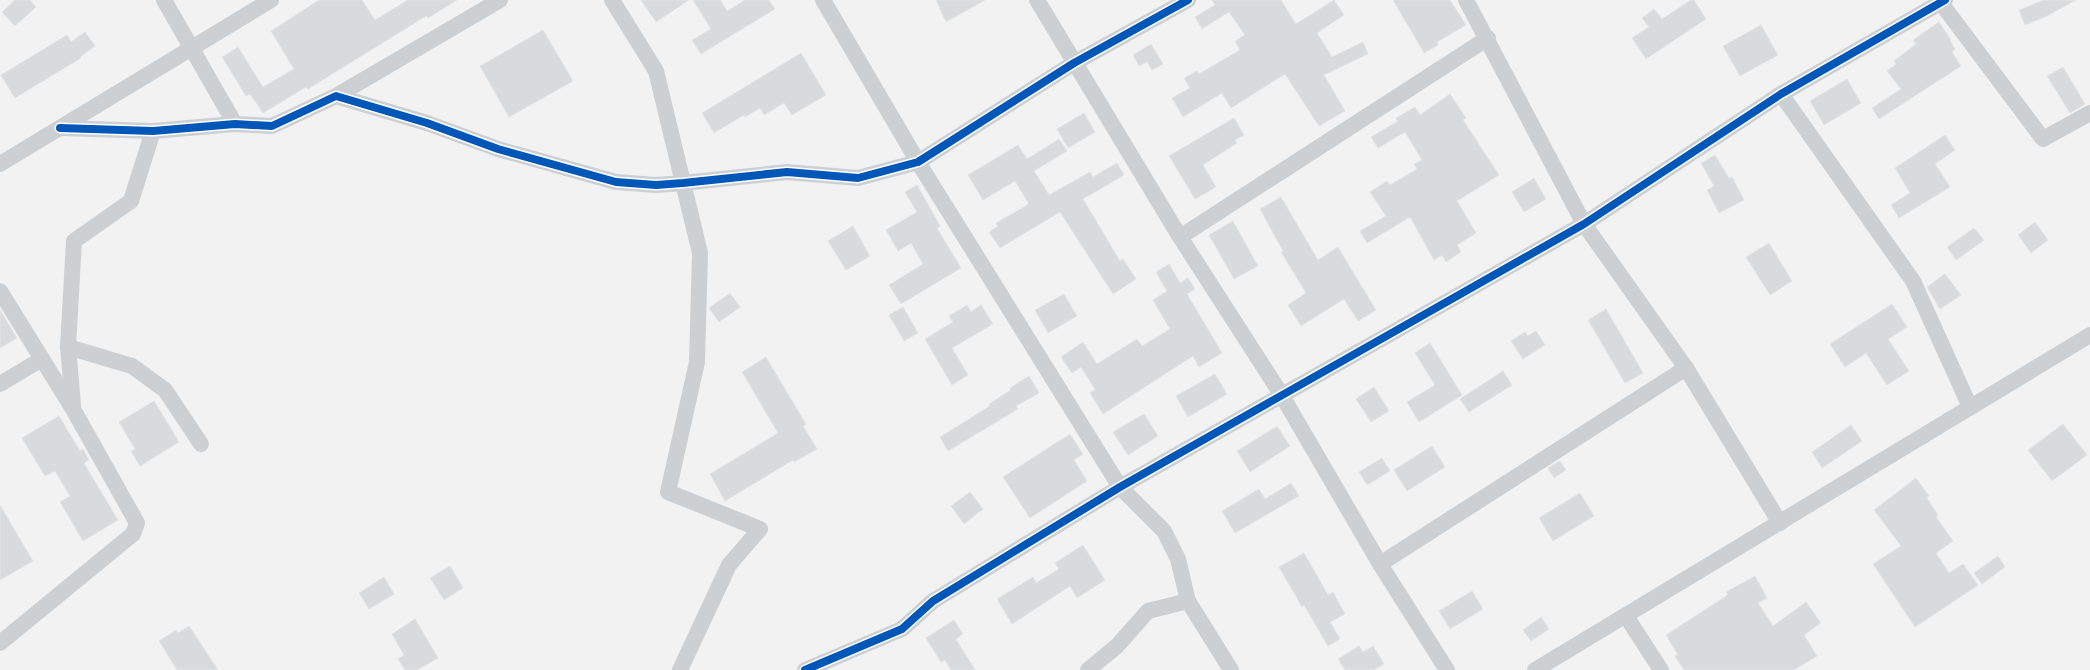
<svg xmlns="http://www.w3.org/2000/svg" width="2090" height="670" viewBox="0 0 2090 670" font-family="'Public Sans',sans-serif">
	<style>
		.building { fill: #d9dadc; stroke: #e3e4e5 }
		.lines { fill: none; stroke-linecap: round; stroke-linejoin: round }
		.minor { stroke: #cdd0d3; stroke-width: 16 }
		.cycleway-casing { stroke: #fff; stroke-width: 11 }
		.cycleway { stroke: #0057b8; stroke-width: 8 }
	</style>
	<rect width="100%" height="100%" fill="#f2f2f2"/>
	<g class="building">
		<path d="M15,0h15l6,7 -21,19 -13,-14z"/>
		<path d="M319,0h43l13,20 33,-20h49l-29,18 -2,-2 -118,73 -2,-2 -43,26 -13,-19 -4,2 -24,-39 16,-10 25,40 31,-18 -23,-38z"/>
		<path d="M641,0h48l-33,22z"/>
		<path d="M693,0h27l7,11 18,-11h24l6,9 -74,45 -9,-14 19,-11z"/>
		<path d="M936,0h49l-39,22z"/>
		<path d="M1212,0h69l15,24 38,-24 10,15 -27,18 15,24 31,-15 5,12 -44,21 21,36 -26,15 -34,-52 -54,34 -9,-15 -39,24 -11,-19 18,-10 -6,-10 13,-7 2,3 41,-24 -5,-9 10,-6 -16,-23 -27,17 -7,-12 20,-12z"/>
		<path d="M1393,0h57l16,25 -29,17 1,3 -14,8z"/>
		<path d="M1691,0h3l12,19 -60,40 -14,-21 17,-11 -7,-9 12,-9 8,10z"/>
		<path d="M2044,0h32l-29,16 -22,9 -6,-15z"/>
		<path d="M1939,22l12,18 -1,1 5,8 -3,3 9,14 -82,53 -7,-11 29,-19 -14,-18 9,-7 -2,-3 22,-17 -3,-4z"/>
		<path d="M1761,25l17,30 -38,21 -17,-30z"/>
		<path d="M543,30l30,51 -64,36 -29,-51z"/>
		<path d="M85,32l10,14 -15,11 1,1 -66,40 -14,-23 66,-40 4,7z"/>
		<path d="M1151,44l12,20 -11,6 -5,-8 -8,4 -6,-11z"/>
		<path d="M801,53l25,42 -34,20 -8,-12 -20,12 -4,-7 -15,9 -1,-2 -30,18 -12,-20z"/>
		<path d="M2063,67l22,37 -15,9 -23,-37z"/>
		<path d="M1847,79l14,24 -37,22 -14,-24z"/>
		<path d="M1450,94l16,24 -3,2 36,55 -42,26 19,32 -19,12 4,7 -15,10 -4,-7 -8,5 -24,-43 -43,26 -7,-12 26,-15 -16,-24 17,-11 3,4 27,-16 -3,-5 8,-4 -17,-28 -27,16 -7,-11 27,-16 -2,-3 19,-11 5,8z"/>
		<path d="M1084,113l11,19 -27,16 -11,-19z"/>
		<path d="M1234,118l10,17 -9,5 2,3 -34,22 13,22 -21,12 -26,-43z"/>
		<path d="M1945,135l10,15 -20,14 15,23 -51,31 -8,-13 19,-12 -15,-25z"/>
		<path d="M1059,139l8,12 -33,20 15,24 41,-23 3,5 24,-14 7,12 -41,24 37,62 3,-2 13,20 -23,15 -53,-82 -60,36 -11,-16 9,-6 -2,-3 33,-19 -14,-23 -32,19 -15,-25 50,-30 9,14z"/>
		<path d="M1715,155l14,23 3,-1 12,23 -25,13 -12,-23 7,-4 -13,-23z"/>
		<path d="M1534,178l12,21 -22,13 -12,-20z"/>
		<path d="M917,185l23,41 -3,2 24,40 -60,36 -12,-19 34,-21 -12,-21 -13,8 -12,-21 31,-18 -12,-20z"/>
		<path d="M1281,197l37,63 20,-13 38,63 -18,11 -14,-22 -43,27 -13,-21 18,-12 -25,-41 2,-1 -23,-42z"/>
		<path d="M1233,221l25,45 -24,13 -25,-44z"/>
		<path d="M2035,222l13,18 -17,13 -13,-18z"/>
		<path d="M853,226l17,30 -24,14 -18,-29z"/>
		<path d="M1974,228l10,12 -28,20 -9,-13z"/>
		<path d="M1769,243l23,38 -22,14 -24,-38z"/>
		<path d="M1169,264l11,19 8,-5 7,11 -8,5 35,59 -23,14 -6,-11 -90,58 -13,-21 5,-4 -14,-22 -9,6 -11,-16 22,-15 14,22 40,-25 5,7 28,-17 -17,-29 14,-9 -11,-19z"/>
		<path d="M1945,274l16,21 -21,14 -13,-22z"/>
		<path d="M730,293l10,14 -21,15 -10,-14z"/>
		<path d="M1064,294l13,22 -29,17 -13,-23z"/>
		<path d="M1892,304l15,23 -19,12 21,32 -22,14 -21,-32 -21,14 -15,-23z"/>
		<path d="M967,305l4,7 10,-7 12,19 -41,24 16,27 -16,10 -27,-46 28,-17 -4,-6z"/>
		<path d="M903,307l15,26 -14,8 -15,-26z"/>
		<path d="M1606,309l37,64 -18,10 -37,-63z"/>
		<path d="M0,310l17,28 -17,10z"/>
		<path d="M1536,331l9,14 -22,14 -12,-18 14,-9 3,4z"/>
		<path d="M1430,343l32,52 -43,27 -12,-20 28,-17 -20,-32z"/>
		<path d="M766,357l40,67 -3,2 14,23 -23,13 -1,-2 -68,41 -15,-27 68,-41 -36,-61z"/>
		<path d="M1503,371l9,14 -43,27 -9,-13z"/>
		<path d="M1215,374l12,20 -39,23 -12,-21z"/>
		<path d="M1029,376l10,17 -23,13 2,3 -70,42 -8,-14 50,-31 -1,-2 22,-14 -1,-2z"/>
		<path d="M1374,387l15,24 -18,11 -15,-23z"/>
		<path d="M154,401l25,41 -39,24 -9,-15 4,-2 -16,-27z"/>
		<path d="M1144,414l14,22 -30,19 -15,-23z"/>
		<path d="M59,416l21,35 3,-2 6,11 -5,3 34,57 -35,21 -23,-39 10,-6 -15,-25 -10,5 -23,-38z"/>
		<path d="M2063,424l24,31 -35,26 -24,-31z"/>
		<path d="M1851,425l11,16 -40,27 -10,-16z"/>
		<path d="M1277,426l13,20 -40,26 -13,-21z"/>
		<path d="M1070,434l13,20 -9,6 13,21 -57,37 -27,-41z"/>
		<path d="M1432,446l13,21 -38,24 -13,-21z"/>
		<path d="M1382,458l8,13 -23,14 -8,-13z"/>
		<path d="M1560,461l6,9 -12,8 -6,-10z"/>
		<path d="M1916,478l13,18 -2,2 11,17 -2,2 17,24 -17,12 13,20 14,-9 15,21 -63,42 -42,-63 28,-18 -27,-36z"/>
		<path d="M1291,483l8,13 -64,37 -13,-22 37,-22 6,10z"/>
		<path d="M970,492l13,17 -19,15 -13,-18z"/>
		<path d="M1580,493l14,23 -41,25 -14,-23z"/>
		<path d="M0,505l33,56 -33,19z"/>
		<path d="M1083,545l22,35 -28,18 -7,-12 -58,38 -15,-25 36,-22 3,6 23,-14 -4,-6z"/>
		<path d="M1304,553l24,42 5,-3 12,22 -15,8 10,17 -12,7 -24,-41 -2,2 -23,-40z"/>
		<path d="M1998,556l7,11 -23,17 -8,-11z"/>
		<path d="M450,566l13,22 -19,12 -14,-22z"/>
		<path d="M1755,576l12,22 -9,5 15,23 33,-24 15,21 -17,12 13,21 -23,14h-110l-9,-14 3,-1 -12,-20 62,-40 -2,-3z"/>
		<path d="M384,577l10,17 -25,15 -10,-16z"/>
		<path d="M1472,591l11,18 -33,20 -11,-18z"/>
		<path d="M1541,617l8,12 -18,12 -8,-11z"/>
		<path d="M415,619l23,39 -21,12h-12l-7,-11 6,-4 -12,-21z"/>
		<path d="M954,620l9,14 -7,5 19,31h-24l-6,-10 -4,2 -15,-24z"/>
		<path d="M189,626l12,18 17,26h-41l-18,-29 17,-11 2,3z"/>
		<path d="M1359,646l4,6 10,-6 11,18 -10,6h-29l-7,-11z"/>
	</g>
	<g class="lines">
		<g class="minor">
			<path d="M164,0l71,124"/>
			<path d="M612,0l44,71 44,182 -3,109 -29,130 92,37 -31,36 -49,105"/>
			<path d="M823,0l95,162 202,325 44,44 14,28 10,42 43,69"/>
			<path d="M1037,0l143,237 101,157 99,170 67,106"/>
			<path d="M1466,0l118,224 102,144 94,155"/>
			<path d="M1941,3l102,136 47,-26"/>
			<path d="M1781,94l132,187 57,126"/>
			<path d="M336,96l164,-96"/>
			<path d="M60,128l93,3 82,-7 37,2 64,-30 91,27 71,26 118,33 40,3 27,-2 104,-11 71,6 60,-16 156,-99 114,-63"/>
			<path d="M0,164l271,-164"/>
			<path d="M1180,237l308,-199"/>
			<path d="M0,291l73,118 64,114 -4,11 -133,109"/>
			<path d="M68,347l64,19 33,24 36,54"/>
			<path d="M0,384l42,-25"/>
			<path d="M73,405l-5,-58 6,-106 57,-40 22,-70"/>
			<path d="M1380,564l306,-196"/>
			<path d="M1626,616l35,54"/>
			<path d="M805,670l97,-41 31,-28 187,-114 464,-263 197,-130 164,-94"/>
			<path d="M1088,670l29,-24 31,-35 40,-10"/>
			<path d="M1535,670l555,-335"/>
		</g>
		<g class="cycleway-casing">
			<g id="cycleway">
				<path d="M60,128l93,3 82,-7 37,2 64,-30 91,27 71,26 118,33 40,3 27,-2 104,-11 71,6 60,-16 156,-99 114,-63"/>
				<path d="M805,670l97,-41 31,-28 187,-114 464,-263 197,-130 164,-94"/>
			</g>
		</g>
		<use href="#cycleway" class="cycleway"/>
	</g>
</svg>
